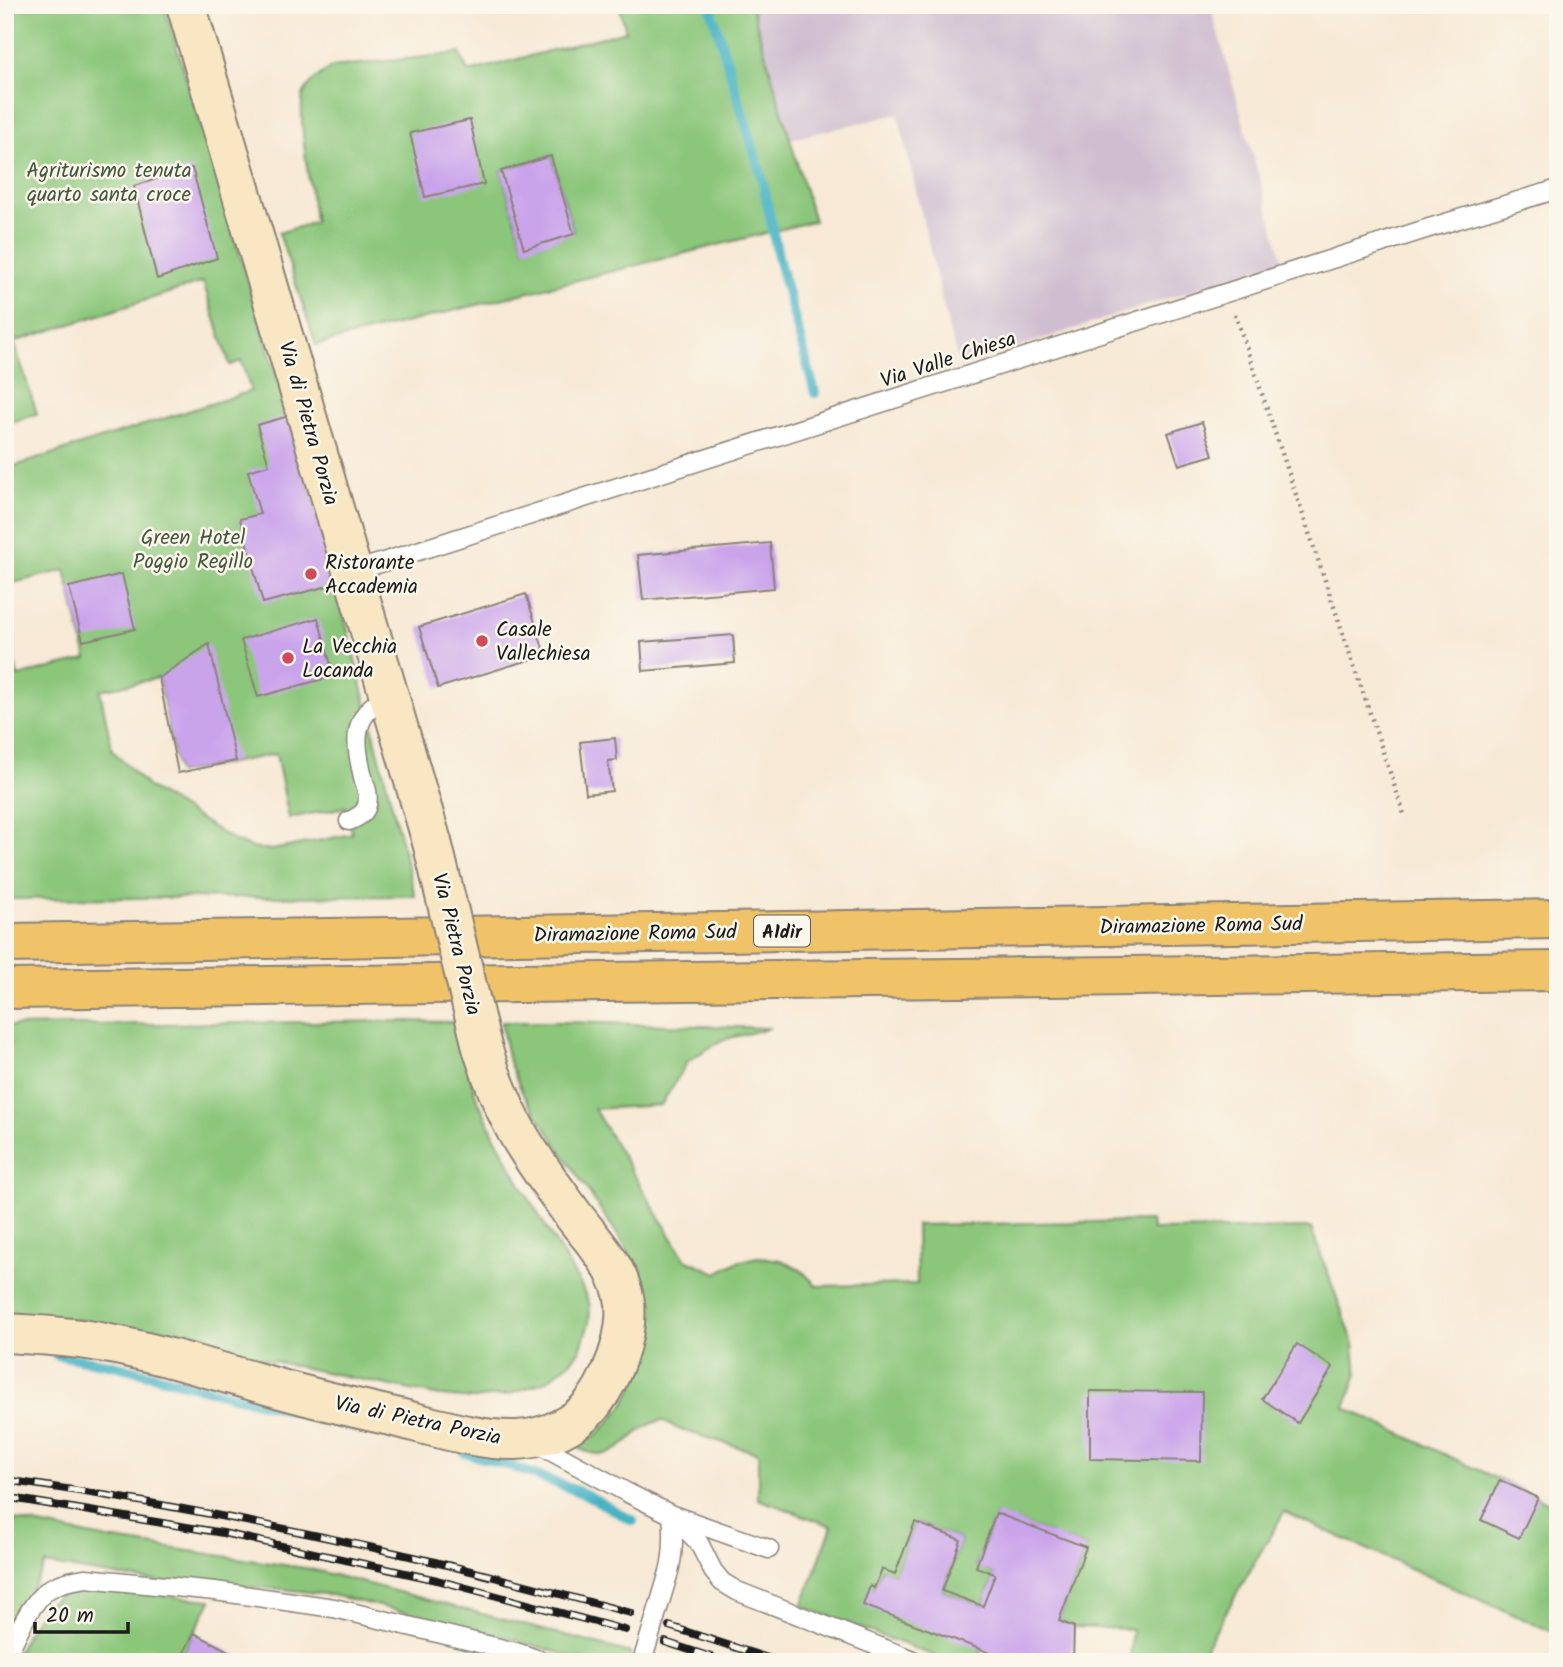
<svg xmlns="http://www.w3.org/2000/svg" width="1563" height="1667" viewBox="0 0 1563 1667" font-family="Kalam,sans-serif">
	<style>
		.industrial { fill: #cfbed0 }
		.green { fill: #8bc67a; stroke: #54714b; stroke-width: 2; fill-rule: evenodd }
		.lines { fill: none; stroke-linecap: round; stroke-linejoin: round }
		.stream { stroke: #47b3c5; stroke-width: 10 }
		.building { fill: #caa4eb }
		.lane-casing { stroke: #8a8278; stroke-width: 21 }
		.secondary-casing { stroke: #8a8278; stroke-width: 42 }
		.highway-casing { stroke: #8a8278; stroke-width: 42 }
		.path { stroke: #8a8278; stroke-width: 4.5; stroke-dasharray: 2 5; stroke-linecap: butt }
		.lane { stroke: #fff; stroke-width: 18 }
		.secondary { stroke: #f9e7c3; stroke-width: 38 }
		.highway { stroke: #f0c369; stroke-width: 38 }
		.rail-casing { stroke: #1c1c1c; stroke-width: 8 }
		.rail { stroke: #fbf7ec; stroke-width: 5; stroke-dasharray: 16; stroke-linecap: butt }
		.lane-bridge-casing { stroke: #8a8278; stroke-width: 21; stroke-linecap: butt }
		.secondary-bridge-casing { stroke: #8a8278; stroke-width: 42; stroke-linecap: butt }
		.lane-bridge { stroke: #fff; stroke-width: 18 }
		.secondary-bridge { stroke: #f9e7c3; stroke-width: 38 }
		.poi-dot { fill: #d1495b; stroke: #fbf7ec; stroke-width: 2.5 }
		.labels { text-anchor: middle; stroke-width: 5; stroke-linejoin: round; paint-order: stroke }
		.shield { fill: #fbf7ec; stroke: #5f5e5a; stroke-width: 2 }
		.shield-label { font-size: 19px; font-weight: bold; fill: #1c1c1c }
		.park-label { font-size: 21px; fill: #43583d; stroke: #fbf7ec }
		.street-label { font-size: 21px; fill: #1c1c1c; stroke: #fbf7ec }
		.poi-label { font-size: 21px; fill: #1c1c1c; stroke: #fbf7ec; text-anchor: start }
	</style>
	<rect width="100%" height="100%" fill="#fbf7ec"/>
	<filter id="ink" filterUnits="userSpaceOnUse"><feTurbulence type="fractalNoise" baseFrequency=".0143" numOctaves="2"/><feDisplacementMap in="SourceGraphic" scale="14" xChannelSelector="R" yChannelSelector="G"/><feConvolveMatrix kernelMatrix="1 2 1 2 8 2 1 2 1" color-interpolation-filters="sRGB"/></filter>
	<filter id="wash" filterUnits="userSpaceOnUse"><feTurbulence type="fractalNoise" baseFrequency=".00686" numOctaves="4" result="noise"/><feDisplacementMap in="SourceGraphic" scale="28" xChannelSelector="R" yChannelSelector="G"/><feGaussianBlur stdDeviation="1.57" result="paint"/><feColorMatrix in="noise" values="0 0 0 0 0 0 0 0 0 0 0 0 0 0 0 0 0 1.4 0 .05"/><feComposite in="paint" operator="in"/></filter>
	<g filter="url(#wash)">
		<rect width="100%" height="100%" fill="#f7e9d5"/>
		<path class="industrial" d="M751,5h459l73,256 -323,105 -11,-36 -51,-216 -107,25z"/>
		<g class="green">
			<path d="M5,5h159l125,411 47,168 79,312 -410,3v-275l13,52 69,-17 -22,-89 -60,15v-116l246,-78 -10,-30 -11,4 -27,-83 -189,60 23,72 -32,10zM159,678l19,95 98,-19 13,64 57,-11 6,27 -80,16 -20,-2 -17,-7 -87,-54 -36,-37 -12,-60z"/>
			<path d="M619,5h132l63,216 -498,124 -37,-112 36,-11c-3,-23 -19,-112 -11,-129 5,-11 18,-20 28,-26l128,-14 8,19 158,-41zM551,156l23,77 -50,15 -23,-77z"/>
			<path d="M403,1021l53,1 19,72 20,43 26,48 61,102 8,19 -1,17 -9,27 -11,13 -23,18 -36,13 -36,5 -34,-3 -202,-42 -93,-22 -63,-12 -77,-4v-290z"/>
			<path d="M501,1022h65l204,6 -48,12 -34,21 -27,44 -67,4 91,150 32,14 20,-11 21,-5 23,3 20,10 16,16 100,-2 -1,-59 235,-4 1,9 159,-2 43,116 3,30 -12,34 213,99v121l-3,5 -271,-121 -87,150h-67l2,-33 -58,-2 -15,-6 27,-74 -90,-33 -20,52 19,8 -12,32 -41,-15 19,-51 -46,-18 -20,52 -14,-5 -7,19 108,62 -4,12h-28l-148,-56 30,-80 -74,-27v-46l-80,-24 -16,-9c-33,7 -41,49 -82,29l3,-9 14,-5 26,-29 20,-37 6,-36 1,-32 -10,-29 -19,-32 -98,-146 -14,-32z"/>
			<path d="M5,1518l103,21 203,30 320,84v9h-41l-105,-31 -153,-36 -50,-6 -121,-7 -52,-7 -64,-11 -40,75z"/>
			<path d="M85,1588l126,12 -32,62h-167c14,-25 24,-55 51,-68 6,-3 15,-4 22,-6z"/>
		</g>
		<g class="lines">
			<g class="stream">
				<path d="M710,5l52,173 17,83 36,132"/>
				<path d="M57,1355l56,10 242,62"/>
				<path d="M465,1453l46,13 74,28 48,27"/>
			</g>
		</g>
		<g id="blocks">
			<g class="building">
				<path d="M470,120l14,64 -59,13 -15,-64z"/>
				<path d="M551,156l23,78 -50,15 -23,-78z"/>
				<path d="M192,168l25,90 -60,21 -23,-93z"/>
				<path d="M289,416l47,168 -73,19 -23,-84 20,-5 -12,-43 21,-6 -12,-40z"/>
				<path d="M1202,422l11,33 -34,10 -11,-32z"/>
				<path d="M770,543l4,45 -131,12 -5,-45z"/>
				<path d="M122,574l13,55 -52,12 -14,-54z"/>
				<path d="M526,594l19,61 -107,33 -19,-61z"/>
				<path d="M318,618l16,58 -76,21 -17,-57z"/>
				<path d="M733,635l2,28 -92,8 -2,-29z"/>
				<path d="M209,644l27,117 -58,12 -19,-95z"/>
				<path d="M615,738l2,22 -9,1 4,30 -26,3 -6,-52z"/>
				<path d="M1297,1344l36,23 -35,56 -36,-24z"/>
				<path d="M1090,1391l112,1 -1,69 -111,-2z"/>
				<path d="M1500,1480l38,18 -19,40 -38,-18z"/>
				<path d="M996,1513l90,34 -27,74 15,6 -1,35h-59l-151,-57 7,-19 4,2 8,-19 13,5 20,-52 46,18 -19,51 41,15 12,-32 -19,-7z"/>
				<path d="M194,1633l55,29h-70z"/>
			</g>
		</g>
	</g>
	<g filter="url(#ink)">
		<use href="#blocks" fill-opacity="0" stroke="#8a8278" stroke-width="2"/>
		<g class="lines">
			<g class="lane-casing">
				<g id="lane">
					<path d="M352,572l1077,-344 129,-39"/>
					<path d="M349,821c7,-3 14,-6 17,-13 4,-9 1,-19 -2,-27 -9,-37 -15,-66 25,-86"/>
					<path d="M532,1441l94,51 46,23c2,20 2,37 -3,57"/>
					<path d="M672,1515l27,28 14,28 9,11 15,9 181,71"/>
					<path d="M675,1516l94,33"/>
					<path d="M5,1659c11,-21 24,-56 44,-70 12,-7 24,-9 37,-11l129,13 119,17 182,44 29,10"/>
				</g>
			</g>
			<g class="secondary-casing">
				<g id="secondary">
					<path d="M186,5l246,837"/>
					<path d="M5,1333c35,2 71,4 105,11 49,9 95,24 143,37 44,13 88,24 133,34 40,9 89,26 130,25 24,-1 49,-10 67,-26 27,-24 50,-86 40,-121 -9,-34 -38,-60 -57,-88 -16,-22 -31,-43 -45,-66 -17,-29 -29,-60 -39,-92"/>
				</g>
			</g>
			<g class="highway-casing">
				<g id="highway">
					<path d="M5,943l1553,-24"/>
					<path d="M5,989l1553,-18"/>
				</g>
			</g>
			<path class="path" d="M1235,314l169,500"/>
			<use href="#lane" class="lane"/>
			<use href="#secondary" class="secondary"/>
			<use href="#highway" class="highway"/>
			<g class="rail-casing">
				<g id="rail">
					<path d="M5,1480c137,19 274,46 409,77 72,17 145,37 217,56"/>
					<path d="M5,1497l218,36 214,47 188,50"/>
					<path d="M669,1626l111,36"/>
					<path d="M665,1642l61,20"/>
				</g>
			</g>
			<use href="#rail" class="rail"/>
			<g class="lane-bridge-casing">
				<path id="lane-bridge" d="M642,1662l27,-90"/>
			</g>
			<g class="secondary-bridge-casing">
				<path id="secondary-bridge" d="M432,842l50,205"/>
			</g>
			<use href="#lane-bridge" class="lane-bridge"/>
			<use href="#secondary-bridge" class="secondary-bridge"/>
		</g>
	</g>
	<g class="poi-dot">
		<circle cx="311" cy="574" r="7"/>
		<circle cx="482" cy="641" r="7"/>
		<circle cx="288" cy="658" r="7"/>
	</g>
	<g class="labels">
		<rect class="shield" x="754" y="915.5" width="56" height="31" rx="5"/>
		<g class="shield-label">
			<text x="782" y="938">A1dir</text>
		</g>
		<g class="park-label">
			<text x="109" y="177">Agriturismo tenuta<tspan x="109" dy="24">quarto santa croce</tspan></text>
			<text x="193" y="544">Green Hotel<tspan x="193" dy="24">Poggio Regillo</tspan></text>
		</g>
		<g class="street-label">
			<text transform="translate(948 359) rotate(-18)" y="7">Via Valle Chiesa</text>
			<text transform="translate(309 423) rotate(74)" y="7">Via di Pietra Porzia</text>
			<text transform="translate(1201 925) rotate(-1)" y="7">Diramazione Roma Sud</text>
			<text transform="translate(635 933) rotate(-1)" y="7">Diramazione Roma Sud</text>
			<text transform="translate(457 944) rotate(76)" y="7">Via Pietra Porzia</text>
			<text transform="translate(418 1420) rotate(12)" y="7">Via di Pietra Porzia</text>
		</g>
		<g class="poi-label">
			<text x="325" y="569">Ristorante<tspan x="325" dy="24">Accademia</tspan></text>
			<text x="496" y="636">Casale<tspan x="496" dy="24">Vallechiesa</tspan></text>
			<text x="302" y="653">La Vecchia<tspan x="302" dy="24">Locanda</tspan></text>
		</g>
	</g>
	<rect width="1563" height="1667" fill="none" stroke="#fbf7ec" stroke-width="28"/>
	<path d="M35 1622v10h93v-10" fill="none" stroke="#1c1c1c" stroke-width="3.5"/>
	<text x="46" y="1622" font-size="21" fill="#1c1c1c" stroke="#fbf7ec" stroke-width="5" paint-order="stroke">20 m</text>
</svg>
